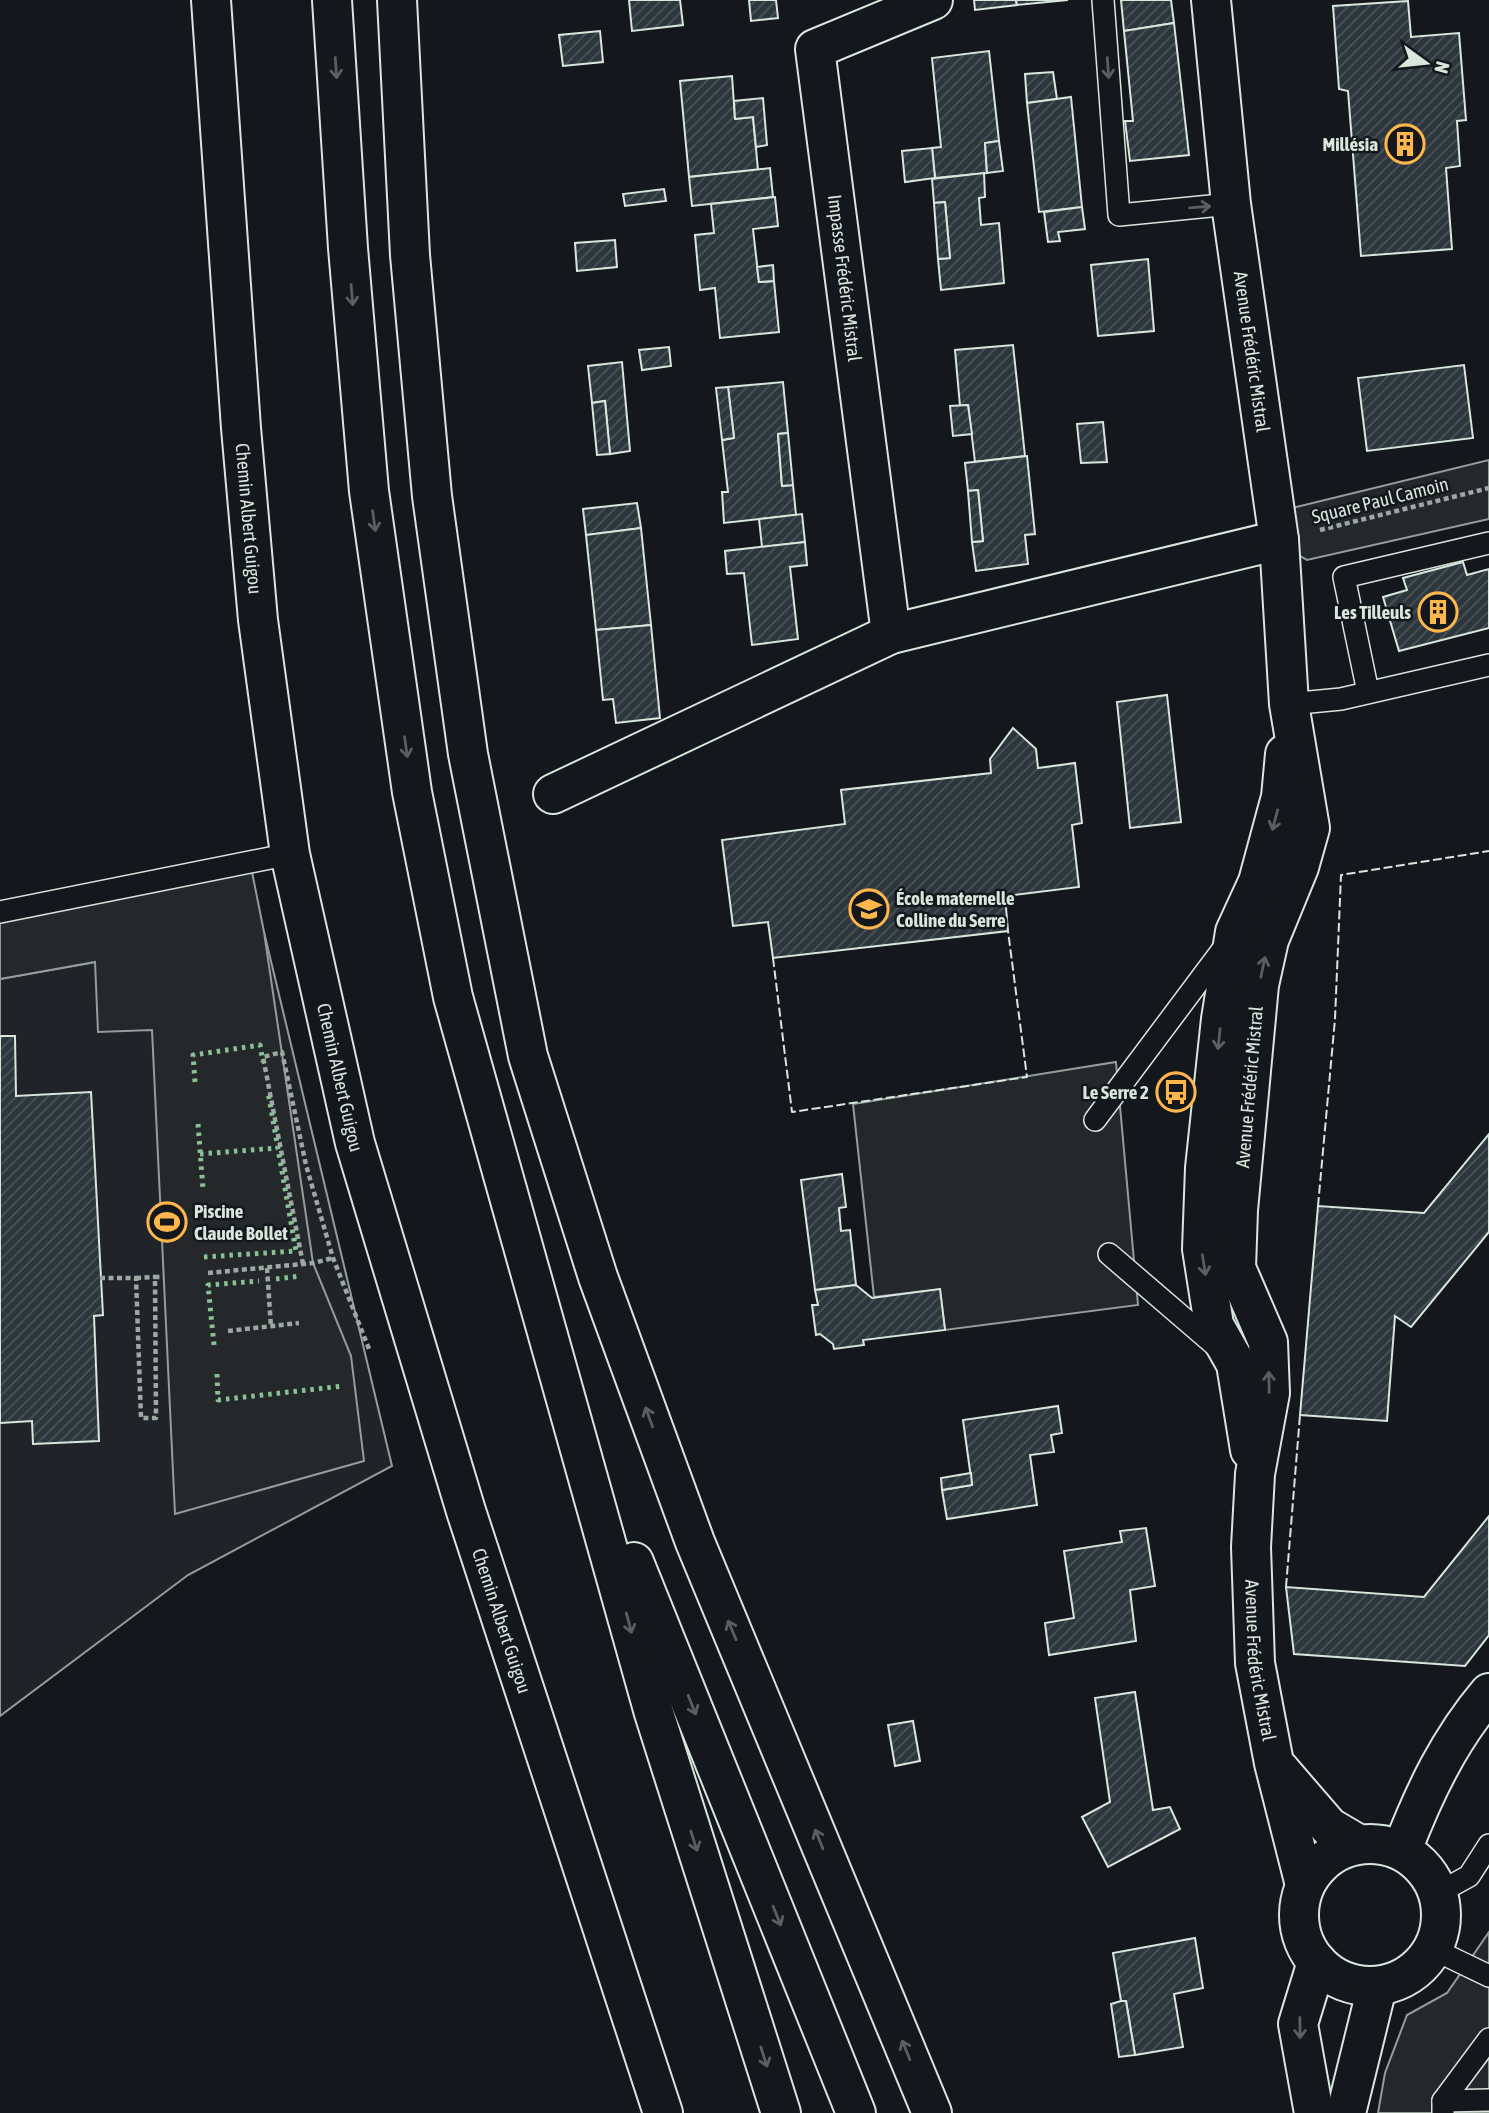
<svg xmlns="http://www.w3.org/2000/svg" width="1489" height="2113" viewBox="0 0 1489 2113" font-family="'Asap Condensed',sans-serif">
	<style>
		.park { fill: #202428; stroke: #939e99; stroke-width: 2 }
		.parking { fill: #24282b; stroke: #939e99; stroke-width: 2 }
		.building { fill: url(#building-hatch); stroke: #d8e6dc; stroke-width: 2 }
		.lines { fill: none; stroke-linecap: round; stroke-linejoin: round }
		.service-casing { stroke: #d8e6dc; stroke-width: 24 }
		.minor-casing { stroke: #d8e6dc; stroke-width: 42 }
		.tertiary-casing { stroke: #d8e6dc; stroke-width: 42 }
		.trunk-casing { stroke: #d8e6dc; stroke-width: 42 }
		.path { stroke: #9da8a2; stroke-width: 4.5; stroke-dasharray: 5 3.5; stroke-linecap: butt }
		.service { stroke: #14181c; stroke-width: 21 }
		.minor { stroke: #14181c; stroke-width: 38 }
		.tertiary { stroke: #14181c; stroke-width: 38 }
		.trunk { stroke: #14181c; stroke-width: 38 }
		.hedge { stroke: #8ac095; stroke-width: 5; stroke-dasharray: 3.5 5; stroke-linecap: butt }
		.fence { stroke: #d8e6dc; stroke-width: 2; stroke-dasharray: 9 3.5; stroke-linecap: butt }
		.oneway { stroke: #59605f }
		.labels { text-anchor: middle; stroke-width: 5; stroke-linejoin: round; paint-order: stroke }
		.poi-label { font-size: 19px; font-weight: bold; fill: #d8e6dc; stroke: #14181c; text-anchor: end }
		.street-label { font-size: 19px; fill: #d8e6dc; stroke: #14181c }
	</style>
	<defs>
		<pattern id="building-hatch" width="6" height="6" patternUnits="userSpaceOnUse" patternTransform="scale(1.75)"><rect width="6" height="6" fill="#2c363c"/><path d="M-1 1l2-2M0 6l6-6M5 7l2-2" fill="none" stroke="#4a5358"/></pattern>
	</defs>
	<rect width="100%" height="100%" fill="#14181c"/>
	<path class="park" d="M264,932l128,534 -204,109 -188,141v-737z"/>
	<g class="parking">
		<path d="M1489,460v59l-182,41 -11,-6 -4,-46z"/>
		<path d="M250,862l14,70 49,331 38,93 13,105 -189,53 -23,-484 -54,2 -3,-70 -95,17v-67z"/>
		<path d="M1116,1062l22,243 -193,25 -5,-41 -66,8 -21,-193z"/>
		<path d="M1489,1932v181h-111l7,-40 22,-58 40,-22z"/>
	</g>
	<g class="building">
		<path d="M629,0h51l3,25 -51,6z"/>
		<path d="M749,0h27l2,18 -27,3z"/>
		<path d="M974,0h42l1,5 -42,5z"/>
		<path d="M1016,0h52l-51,5z"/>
		<path d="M1121,0h50l3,23 -50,8z"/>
		<path d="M1408,1l3,36 48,-4 7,87 -9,1 3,45 -14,2 6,81 -91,7 -13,-165 -9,-2 -6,-83z"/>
		<path d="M1174,23l15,132 -59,6 -5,-40h8l-9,-90z"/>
		<path d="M600,31l3,31 -40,4 -4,-31z"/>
		<path d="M989,51l10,90 -14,2 2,30 -52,5 -3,-30 9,-1 -9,-89z"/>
		<path d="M1053,72l4,27 -30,4 -2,-29z"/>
		<path d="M732,76l3,43 18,-2 5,53 -69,7 -9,-96z"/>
		<path d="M1071,97l11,110 -43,5 -12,-109z"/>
		<path d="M763,98l4,47 -11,2 -3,-30 -18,2 -1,-18z"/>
		<path d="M999,141l4,30 -16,2 -2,-30z"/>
		<path d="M932,148l3,30 -30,4 -3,-31z"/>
		<path d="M770,168l3,29 -81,9 -3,-29z"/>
		<path d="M984,173l1,24 -6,1 2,27 18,-2 5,60 -63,7 -3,-31 12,-1 -5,-56 -11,1 -2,-24z"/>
		<path d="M664,189l2,12 -41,5 -2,-12z"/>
		<path d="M775,197l3,29 -25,3 6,53 15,-1 5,51 -59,6 -5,-50 -15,2 -5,-55 19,-2 -3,-29z"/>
		<path d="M945,202l5,56 -12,1 -4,-56z"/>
		<path d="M1082,207l3,22 -27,3 2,9 -12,1 -4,-30z"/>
		<path d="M615,240l2,27 -40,4 -2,-28z"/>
		<path d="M1148,259l6,72 -56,5 -7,-71z"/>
		<path d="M773,265l1,16 -15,1 -2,-15z"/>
		<path d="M1013,345l12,111 -50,6 -7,-57 -8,1 -5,-56z"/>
		<path d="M669,347l2,19 -29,4 -3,-20z"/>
		<path d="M622,362l8,89 -20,3 -5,-53 -13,2 -4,-37z"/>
		<path d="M1464,365l9,73 -106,13 -9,-73z"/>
		<path d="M783,382l5,51 -10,1 4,52 11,-1 3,30 -72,8 -2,-31h6l-6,-52 12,-2 -6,-51z"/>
		<path d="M728,387l6,51 -12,2 -6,-52z"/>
		<path d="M605,401l5,53 -13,1 -5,-52z"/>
		<path d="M968,405l4,29 -19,2 -3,-30z"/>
		<path d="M1103,422l4,40 -26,1 -4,-39z"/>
		<path d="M788,433l5,52 -11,1 -4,-52z"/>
		<path d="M1027,456l8,78 -10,1 3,29 -52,7 -4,-29 11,-1 -5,-51 -10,1 -3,-28z"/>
		<path d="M978,490l5,51 -11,1 -4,-51z"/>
		<path d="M637,503l4,25 -55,7 -3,-26z"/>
		<path d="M802,514l3,28 -43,5 -3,-28z"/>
		<path d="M641,528l10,97 -55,5 -10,-95z"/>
		<path d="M805,542l2,23 -17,2 8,72 -46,6 -8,-72 -17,1 -2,-23z"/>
		<path d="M1463,562l4,13 22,-6v59l-90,23 -16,-54 24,-7 -4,-12z"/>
		<path d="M651,625l9,93 -44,5 -3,-24 -10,1 -7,-70z"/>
		<path d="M1167,695l14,127 -51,6 -13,-126z"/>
		<path d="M1013,728l23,21 2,19 37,-5 7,60 -10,2 7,62 -74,9 3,35 -235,27 -5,-36 -35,4 -11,-86 123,-16 -4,-34 150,-17 -1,-14z"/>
		<path d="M0,1036h15l1,60 75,-4 12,223 -9,1 5,125 -66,3 -1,-23 -32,2z"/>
		<path d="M1489,1134v98l-78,95 -16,-11 -8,105 -87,-6 18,-209 106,7z"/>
		<path d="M842,1174l4,33 -7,1 2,23 9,-1 6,55 -41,5 -14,-110z"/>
		<path d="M856,1285l16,13 68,-9 5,41 -82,10 1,5 -30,4 -1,-5 -13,-10 -4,1 -4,-30h6l-3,-15z"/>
		<path d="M1058,1406l4,27 -11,2 3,17 -24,3 7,50 -90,14 -5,-29 30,-5 -9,-65z"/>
		<path d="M971,1473l1,12 -30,5 -1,-12z"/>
		<path d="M1489,1516v119l-24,31 -171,-12 -8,-67 138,10z"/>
		<path d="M1146,1528l9,58 -25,4 6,51 -87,14 -4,-32 29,-5 -10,-67 58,-9 -2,-11z"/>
		<path d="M1135,1692l18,118 17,-3 10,22 -72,38 -26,-50 28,-15 -15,-104z"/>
		<path d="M913,1721l7,40 -25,5 -7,-41z"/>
		<path d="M1195,1938l8,50 -29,6 9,53 -48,8 -9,-54h-5l-8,-48z"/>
		<path d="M1121,2001h5l9,54 -16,2 -8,-53z"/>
	</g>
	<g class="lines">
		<g class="service-casing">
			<g id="service">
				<path d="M1103,0l16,215 112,-11"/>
				<path d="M1368,692l-24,-115 145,-34"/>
				<path d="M1289,704l52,-5 148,-34"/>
				<path d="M0,912l290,-58"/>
				<path d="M1095,1120l131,-175"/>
				<path d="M1109,1254l107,92"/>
				<path d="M1438,1893l31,-17 20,-31"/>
				<path d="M1433,1949l56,27"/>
				<path d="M1443,2101l46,-1"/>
				<path d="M1443,2113v-12l46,-62"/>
			</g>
		</g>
		<g class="minor-casing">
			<g id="minor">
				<path id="s1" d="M211,0l30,428 17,192 32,234 65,289 111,368 197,602"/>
				<path d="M891,634l-76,-585 118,-49"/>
				<path d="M553,794l338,-160 388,-94"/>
			</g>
		</g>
		<g class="tertiary-casing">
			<g id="tertiary">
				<path id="s2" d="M1211,0l20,204 48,336 10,164 21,124 -11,39 -30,73 -10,45 -21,225 -2,58 32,74 2,51 -15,81 -4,73 4,116 19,100 31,122"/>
				<path d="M1250,1450l-14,-86 -22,-39 -12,-76 3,-81 16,-149 14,-87 23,-50 23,-85 4,-43"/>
				<path d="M1279,1769l50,58 29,17"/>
				<circle cx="1370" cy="1915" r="71"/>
				<path d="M1402,1850c22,-57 47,-110 87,-157"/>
				<path d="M1314,2113l-16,-89 19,-62"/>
				<path d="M1346,2113l31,-126"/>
			</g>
		</g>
		<g class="trunk-casing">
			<g id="trunk">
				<path d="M332,0l16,248 21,243 43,301 41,205 201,716 127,400"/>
				<path d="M397,0l13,255 22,241 36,258 60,302 70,221 97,265 237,571"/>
				<path d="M634,1562l222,551"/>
			</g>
		</g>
		<g class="path">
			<path d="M1320,530l169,-42"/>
			<path d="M303,1264l-40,-207 19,-5 24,113 27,93 36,91"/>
			<path d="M267,1268l4,59"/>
			<path d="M208,1273l105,-10 20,-5"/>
			<path d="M100,1278h36l5,140h15l-1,-141h9"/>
			<path d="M136,1278l19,-1"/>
			<path d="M228,1331l71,-8"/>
		</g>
		<use href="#service" class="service"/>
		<use href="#minor" class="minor"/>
		<use href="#tertiary" class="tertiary"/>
		<use href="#trunk" class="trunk"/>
		<g class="hedge">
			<path d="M195,1082l-2,-27 67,-10 3,17"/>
			<path d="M198,1124l5,65"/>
			<path d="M200,1154l77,-6"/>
			<path d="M204,1257l92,-6 -28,-159"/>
			<path d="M276,1279l25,-3"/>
			<path d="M214,1345l-6,-60 51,-4"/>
			<path d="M217,1374l1,26 125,-14"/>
		</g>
		<g class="fence">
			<path d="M773,958l19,154 235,-35 -19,-146"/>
			<path d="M1318,1206l17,-187 6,-144 148,-24"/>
			<path d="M1286,1587l14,-172"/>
		</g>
	</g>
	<defs><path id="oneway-shaft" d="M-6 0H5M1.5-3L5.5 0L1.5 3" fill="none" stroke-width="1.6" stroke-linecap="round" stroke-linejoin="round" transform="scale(1.75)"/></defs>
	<g class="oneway">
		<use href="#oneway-shaft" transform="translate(336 68) rotate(86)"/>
		<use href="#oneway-shaft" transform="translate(1108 68) rotate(86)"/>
		<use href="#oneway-shaft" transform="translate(1200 207) rotate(-5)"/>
		<use href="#oneway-shaft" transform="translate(352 295) rotate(85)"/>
		<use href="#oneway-shaft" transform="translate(374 521) rotate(82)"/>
		<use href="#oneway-shaft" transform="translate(406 747) rotate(82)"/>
		<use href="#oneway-shaft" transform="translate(1275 820) rotate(105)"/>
		<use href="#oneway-shaft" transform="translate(1263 967) rotate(-78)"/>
		<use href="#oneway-shaft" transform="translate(1219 1039) rotate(96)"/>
		<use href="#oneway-shaft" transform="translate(1204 1265) rotate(81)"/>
		<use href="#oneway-shaft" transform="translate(1269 1382) rotate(-91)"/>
		<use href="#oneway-shaft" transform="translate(649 1417) rotate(-110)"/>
		<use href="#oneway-shaft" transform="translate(629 1623) rotate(75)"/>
		<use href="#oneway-shaft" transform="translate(732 1630) rotate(-113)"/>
		<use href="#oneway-shaft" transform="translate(692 1705) rotate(68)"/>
		<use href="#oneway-shaft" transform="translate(819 1839) rotate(-112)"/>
		<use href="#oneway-shaft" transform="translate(694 1841) rotate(72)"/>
		<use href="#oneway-shaft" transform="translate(777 1916) rotate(68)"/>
		<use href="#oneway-shaft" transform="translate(1300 2028) rotate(89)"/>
		<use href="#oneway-shaft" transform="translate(906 2050) rotate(-112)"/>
		<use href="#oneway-shaft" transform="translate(764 2057) rotate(72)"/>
	</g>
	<defs>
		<g id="building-ring" transform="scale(2.0125)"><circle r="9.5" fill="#14181c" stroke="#ffb74d" stroke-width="1.5"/><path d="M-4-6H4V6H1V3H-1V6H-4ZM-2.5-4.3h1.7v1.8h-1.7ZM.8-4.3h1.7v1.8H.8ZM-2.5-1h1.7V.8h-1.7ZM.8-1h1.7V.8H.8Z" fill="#ffb74d"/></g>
		<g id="school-ring" transform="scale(2.0125)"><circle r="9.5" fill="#14181c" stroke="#ffb74d" stroke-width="1.5"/><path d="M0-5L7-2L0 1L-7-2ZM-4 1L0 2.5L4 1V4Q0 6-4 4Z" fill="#ffb74d"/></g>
		<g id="bus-ring" transform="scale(2.0125)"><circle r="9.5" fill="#14181c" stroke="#ffb74d" stroke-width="1.5"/><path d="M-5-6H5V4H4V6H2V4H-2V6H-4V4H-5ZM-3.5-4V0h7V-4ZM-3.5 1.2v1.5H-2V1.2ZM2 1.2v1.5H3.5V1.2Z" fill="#ffb74d"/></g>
		<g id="stadium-ring" transform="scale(2.0125)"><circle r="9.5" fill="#14181c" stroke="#ffb74d" stroke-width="1.5"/><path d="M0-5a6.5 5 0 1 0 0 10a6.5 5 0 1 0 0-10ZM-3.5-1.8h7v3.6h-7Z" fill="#ffb74d"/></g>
	</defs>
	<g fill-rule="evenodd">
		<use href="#building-ring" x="1405" y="144"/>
		<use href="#building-ring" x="1438" y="612"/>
		<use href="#school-ring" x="869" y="909"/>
		<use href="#bus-ring" x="1176" y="1092"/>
		<use href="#stadium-ring" x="167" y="1222"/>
	</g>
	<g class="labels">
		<g class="poi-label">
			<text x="1378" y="151">Millésia</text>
			<text x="1411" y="619">Les Tilleuls</text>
			<text x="896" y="905" text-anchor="start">École maternelle<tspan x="896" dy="22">Colline du Serre</tspan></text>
			<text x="1149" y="1099">Le Serre 2</text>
			<text x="194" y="1218" text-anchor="start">Piscine<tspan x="194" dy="22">Claude Bollet</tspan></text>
		</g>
		<g class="street-label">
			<text transform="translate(845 278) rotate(83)" y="7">Impasse Frédéric Mistral</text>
			<text dy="7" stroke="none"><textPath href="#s2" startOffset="354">Avenue Frédéric Mistral</textPath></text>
			<text transform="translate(1380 500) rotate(-14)" y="7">Square Paul Camoin</text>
			<text dy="7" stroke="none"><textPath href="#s1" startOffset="520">Chemin Albert Guigou</textPath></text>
			<text dy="7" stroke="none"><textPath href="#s1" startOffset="1087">Chemin Albert Guigou</textPath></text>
			<text transform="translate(1249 1087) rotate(-85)" y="7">Avenue Frédéric Mistral</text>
			<text dy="7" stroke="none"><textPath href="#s1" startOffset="1654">Chemin Albert Guigou</textPath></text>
			<text dy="7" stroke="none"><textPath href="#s2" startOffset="1685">Avenue Frédéric Mistral</textPath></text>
		</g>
	</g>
	<g transform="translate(1426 63) rotate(105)" stroke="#14181c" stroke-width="5" paint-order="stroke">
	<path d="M0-5L12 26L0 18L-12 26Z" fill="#d8e6dc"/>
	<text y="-10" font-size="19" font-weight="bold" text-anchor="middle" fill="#d8e6dc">N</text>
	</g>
</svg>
